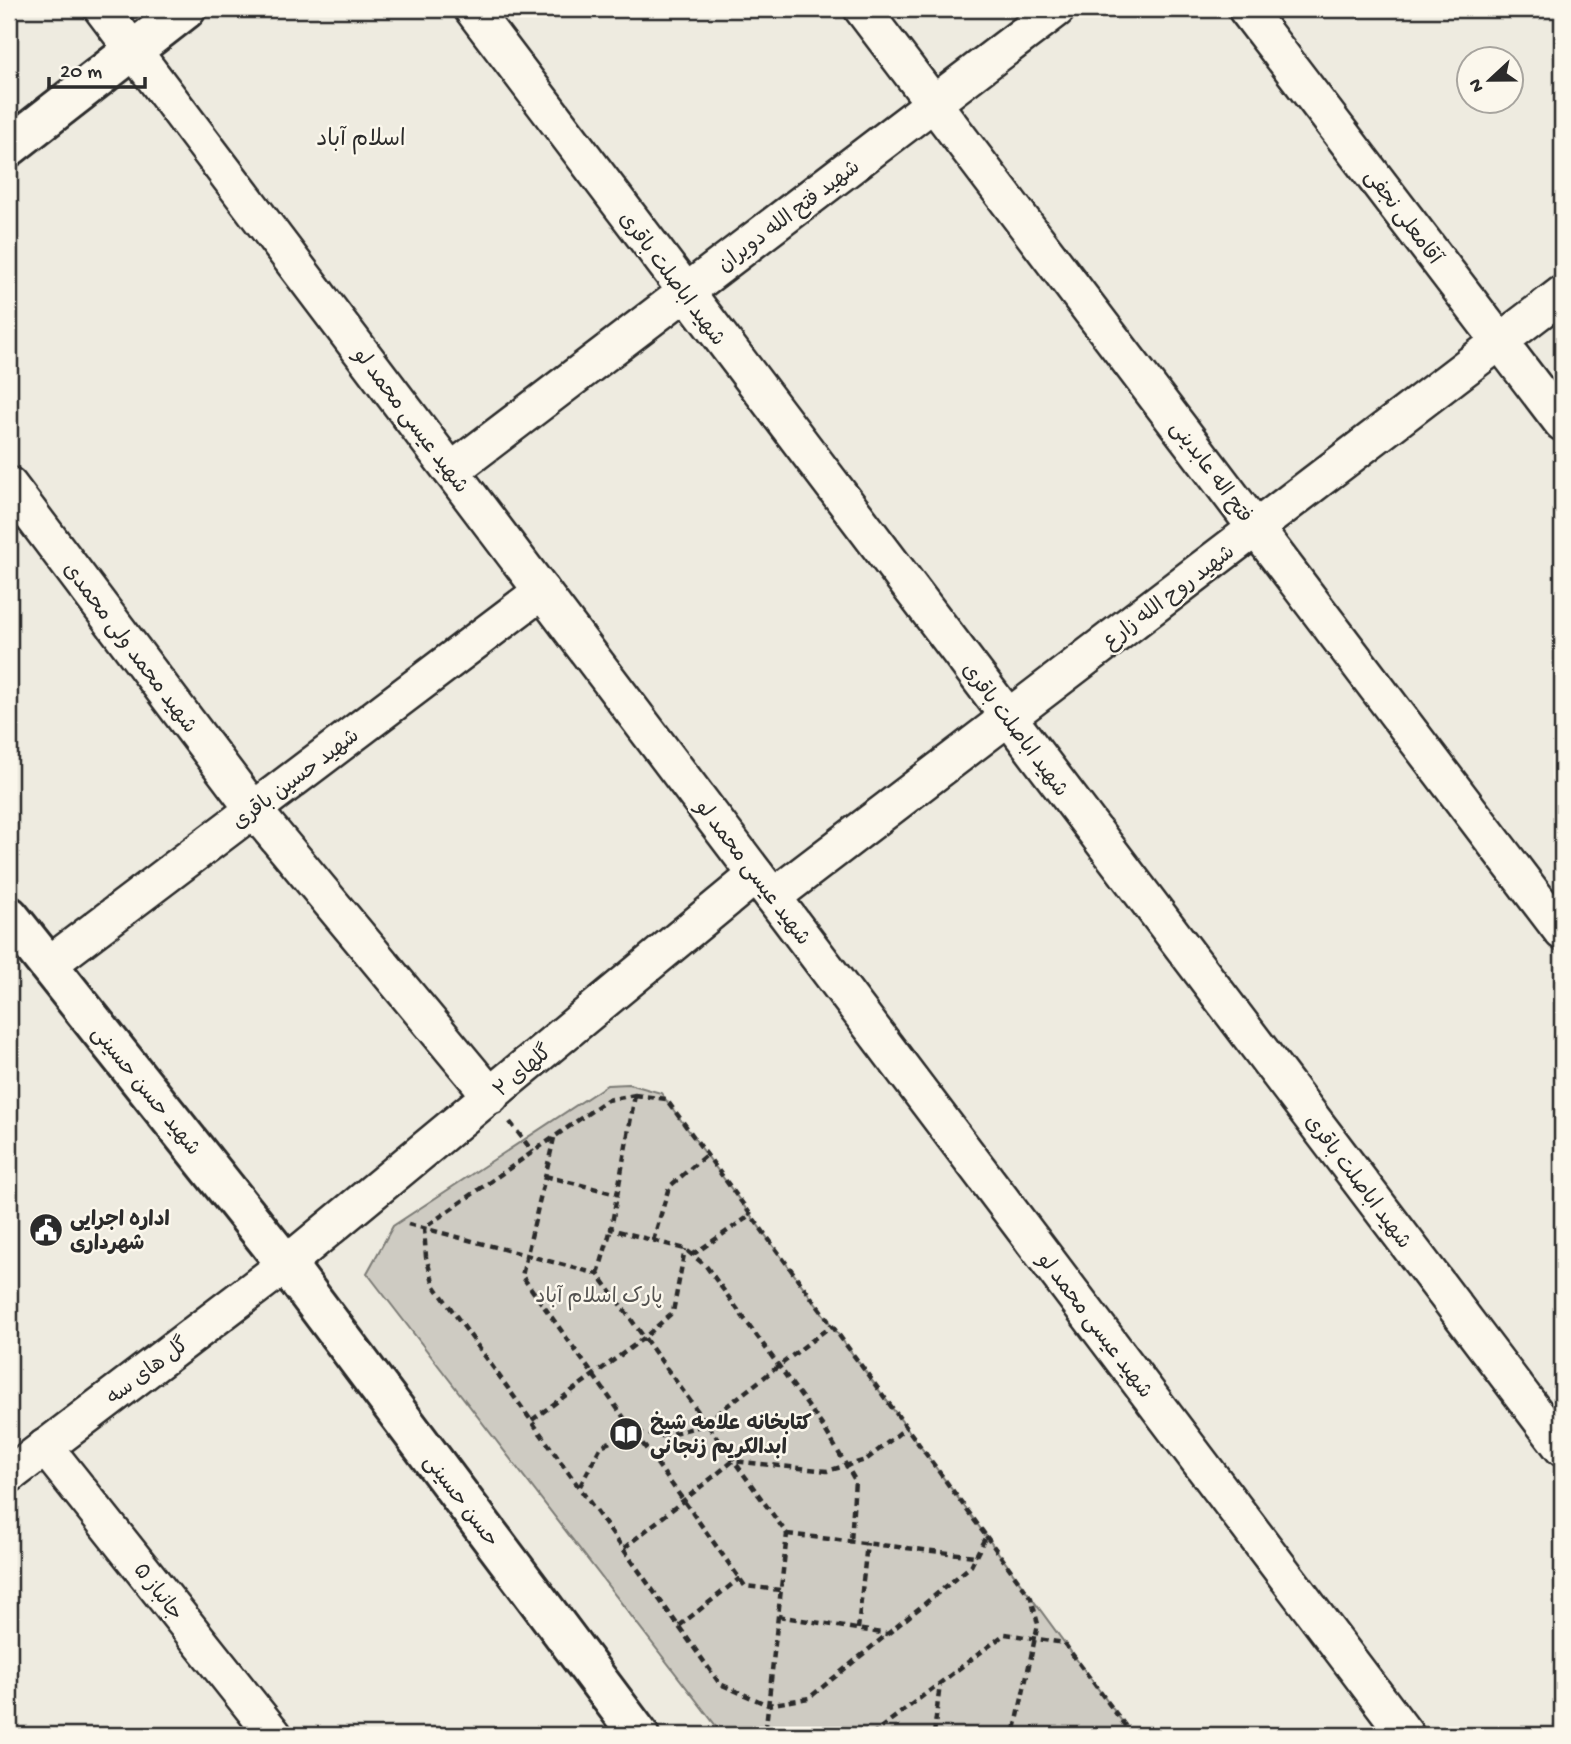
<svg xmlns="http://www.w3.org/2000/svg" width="1571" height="1744" viewBox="0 0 1571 1744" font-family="'Gochi Hand','Playpen Sans Arabic',sans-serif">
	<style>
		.green { fill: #cecbc2; stroke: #7c7b76; stroke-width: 2 }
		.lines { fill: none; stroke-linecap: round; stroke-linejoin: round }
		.street-casing { stroke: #2b2b2b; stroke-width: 40 }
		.secondary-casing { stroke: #2b2b2b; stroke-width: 44 }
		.path { stroke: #2b2b2b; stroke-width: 4.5; stroke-dasharray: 7 5; stroke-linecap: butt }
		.street { stroke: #fbf7ec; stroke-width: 35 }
		.secondary { stroke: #fbf7ec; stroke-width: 38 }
		.labels { text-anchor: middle; stroke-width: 5; stroke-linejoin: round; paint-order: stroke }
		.street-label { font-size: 21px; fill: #2b2b2b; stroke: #fbf7ec }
		.poi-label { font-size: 21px; font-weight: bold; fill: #2b2b2b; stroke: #fbf7ec; text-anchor: start }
		.park-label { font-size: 21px; fill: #545351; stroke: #fbf7ec }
		.neighbourhood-label { font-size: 23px; fill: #2b2b2b; stroke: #fbf7ec }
	</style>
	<rect width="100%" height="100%" fill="#eeebe0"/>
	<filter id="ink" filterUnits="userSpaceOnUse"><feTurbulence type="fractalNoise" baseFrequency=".0143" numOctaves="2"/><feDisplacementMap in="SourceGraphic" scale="14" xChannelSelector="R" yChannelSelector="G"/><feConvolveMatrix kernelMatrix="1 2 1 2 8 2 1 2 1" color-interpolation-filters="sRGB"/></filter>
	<g filter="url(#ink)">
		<path class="green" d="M629,1084l32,9 471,642h-409l-356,-462 26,-47 214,-141z"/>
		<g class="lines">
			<g class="street-casing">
				<g id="street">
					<path d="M102,9l1304,1726"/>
					<path d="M472,9l1090,1439"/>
					<path d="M862,9l700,923"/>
					<path d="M1246,9l316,414"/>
					<path d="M451,471l606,-462"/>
					<path d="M9,485l244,324 238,287"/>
					<path d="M773,897l789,-603"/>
					<path d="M48,965l494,-374"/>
					<path d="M45,1447l229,288"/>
					<path d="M9,1475l277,-211 470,-389"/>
				</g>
			</g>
			<g class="secondary-casing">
				<g id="secondary">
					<path d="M9,147l177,-138"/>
					<path d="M9,916l277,348 353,471"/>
				</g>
			</g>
			<g class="path">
				<path d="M635,1095l31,4 320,437 -15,30 -162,132 -41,7 -48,-21 -286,-399 -8,-28 -2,-29 183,-128z"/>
				<path d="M635,1095l-24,134 74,20 21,17 118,162 31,52 -4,62"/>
				<path d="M510,1122l23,30"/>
				<path d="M554,1138l-32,138 223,310 35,4"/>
				<path d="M545,1176l72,18"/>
				<path d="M408,1224l190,50 189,260 -22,201"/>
				<path d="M653,1241l16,-54 38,-33"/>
				<path d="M692,1255l59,-40"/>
				<path d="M598,1274l13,-45"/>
				<path d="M532,1420l112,-82 29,-26 12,-63"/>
				<path d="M580,1486l21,-40 33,-14 28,4 39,-10 131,-101"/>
				<path d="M787,1534l188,22"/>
				<path d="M986,1536l45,62 7,26 -24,111"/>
				<path d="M624,1548l109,-87 94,10 39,-11 41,-33"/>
				<path d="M778,1616l109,18"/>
				<path d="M679,1626l61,-48"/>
				<path d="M858,1629l9,-86"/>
				<path d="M934,1733l80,2"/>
				<path d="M934,1734l6,-50"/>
				<path d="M871,1735l134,-101 59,9 68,92"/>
			</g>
			<use href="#street" class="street"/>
			<use href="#secondary" class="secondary"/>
		</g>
	</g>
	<defs>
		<g id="civic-disc" transform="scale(1.75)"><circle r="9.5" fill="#2b2b2b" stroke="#fbf7ec"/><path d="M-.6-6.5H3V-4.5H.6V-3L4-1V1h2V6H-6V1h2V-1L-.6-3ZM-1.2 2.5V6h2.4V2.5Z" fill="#fff"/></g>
		<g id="library-disc" transform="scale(1.75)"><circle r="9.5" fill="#2b2b2b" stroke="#fbf7ec"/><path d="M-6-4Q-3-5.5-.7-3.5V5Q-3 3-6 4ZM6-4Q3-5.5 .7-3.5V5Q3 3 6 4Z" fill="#fff"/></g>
	</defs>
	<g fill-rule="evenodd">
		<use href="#civic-disc" x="46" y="1230"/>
		<use href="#library-disc" x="626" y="1434"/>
	</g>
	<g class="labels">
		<g class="street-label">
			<text transform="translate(788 215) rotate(-37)" y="7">شهید فتح الله دویران</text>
			<text transform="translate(1404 216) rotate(53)" y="7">آقامعلی نجفی</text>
			<text transform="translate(673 278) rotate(53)" y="7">شهید اباصلت باقری</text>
			<text transform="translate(412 420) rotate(53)" y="7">شهید عیسی محمد لو</text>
			<text transform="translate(1212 471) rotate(53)" y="7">فتح اله عابدینی</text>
			<text transform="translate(1168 596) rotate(-37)" y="7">شهید روح الله زارع</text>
			<text transform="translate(131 647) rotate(53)" y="7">شهید محمد ولی محمدی</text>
			<text transform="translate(1016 729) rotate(53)" y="7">شهید اباصلت باقری</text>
			<text transform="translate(295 778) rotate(-37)" y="7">شهید حسین باقری</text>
			<text transform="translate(754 872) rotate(53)" y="7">شهید عیسی محمد لو</text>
			<text transform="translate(522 1070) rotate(-40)" y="7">گلهای ۲</text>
			<text transform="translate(147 1090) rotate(51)" y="7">شهید حسن حسینی</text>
			<text transform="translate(1359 1181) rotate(53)" y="7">شهید اباصلت باقری</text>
			<text transform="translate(1096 1325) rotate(53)" y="7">شهید عیسی محمد لو</text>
			<text transform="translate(147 1370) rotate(-37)" y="7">گل های سه</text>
			<text transform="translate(462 1500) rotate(53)" y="7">حسن حسینی</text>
			<text transform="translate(159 1591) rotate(52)" y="7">جانباز ۵</text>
		</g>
		<g class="poi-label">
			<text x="70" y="1225">اداره اجرایی<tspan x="70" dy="24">شهرداری</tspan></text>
			<text x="650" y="1429">کتابخانه علامه شیخ<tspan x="650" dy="24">ابدالکریم زنجانی</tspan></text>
		</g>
		<g class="park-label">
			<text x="599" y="1302">پارک اسلام آباد</text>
		</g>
		<g class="neighbourhood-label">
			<text x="361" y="145">اسلام آباد</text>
		</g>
	</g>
	<rect width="1571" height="1744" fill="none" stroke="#fbf7ec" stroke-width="35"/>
	<rect x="18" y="18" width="1536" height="1709" fill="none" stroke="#2b2b2b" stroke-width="2.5" filter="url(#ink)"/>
	<g transform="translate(1490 80) rotate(248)"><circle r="33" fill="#fbf7ec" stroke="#a8a59f" stroke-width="2"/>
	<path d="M0-5L12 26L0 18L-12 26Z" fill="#2b2b2b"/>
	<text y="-10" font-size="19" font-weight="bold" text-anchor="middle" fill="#2b2b2b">N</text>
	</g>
	<path d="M49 77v10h96v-10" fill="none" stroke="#2b2b2b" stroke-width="3.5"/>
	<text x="60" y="77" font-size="21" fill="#2b2b2b" stroke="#fbf7ec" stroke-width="5" paint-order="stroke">20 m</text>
</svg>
